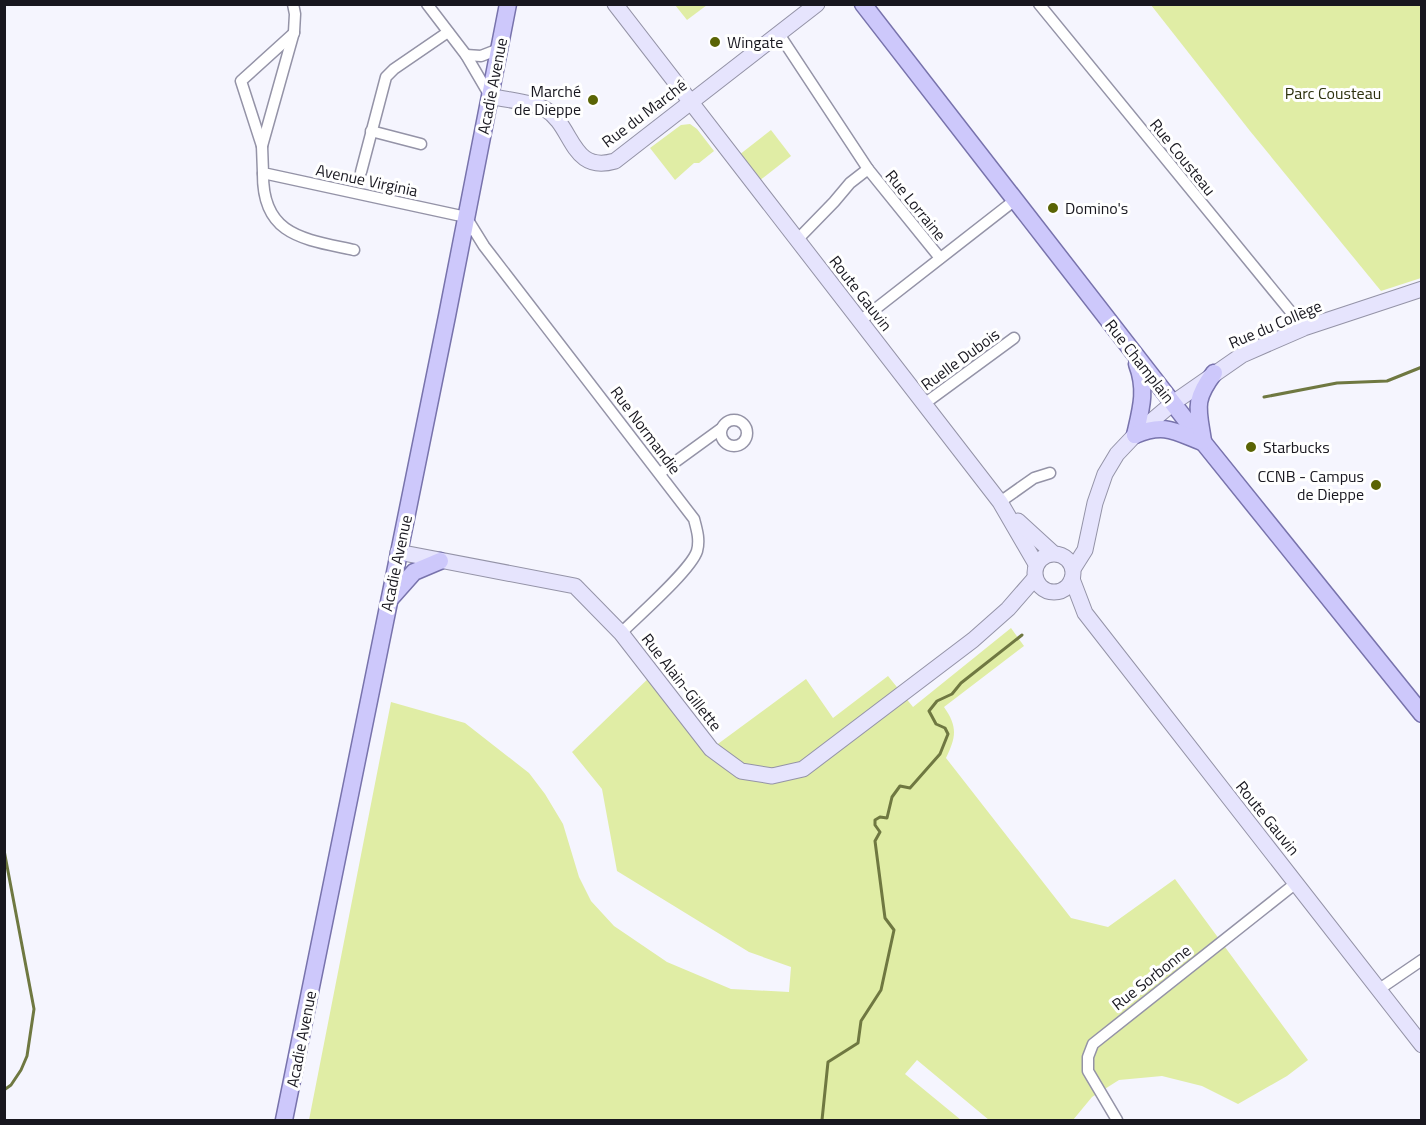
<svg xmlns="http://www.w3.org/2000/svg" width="1426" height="1125" viewBox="0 0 1426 1125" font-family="'Titillium Web',sans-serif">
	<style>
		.green { fill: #e0eda5 }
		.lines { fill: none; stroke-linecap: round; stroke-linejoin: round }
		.stream { stroke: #6f7841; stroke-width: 3 }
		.street-casing { stroke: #9493a7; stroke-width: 13 }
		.secondary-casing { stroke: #9493a7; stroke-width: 17 }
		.primary-casing { stroke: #7873ac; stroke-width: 19 }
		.street { stroke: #fff; stroke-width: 10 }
		.secondary { stroke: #e6e4fd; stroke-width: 15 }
		.primary { stroke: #cdc8fb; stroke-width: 16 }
		.poi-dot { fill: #5a6405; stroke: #fff; stroke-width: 2 }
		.labels { text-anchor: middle; stroke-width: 6; stroke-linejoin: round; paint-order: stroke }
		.poi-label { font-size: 16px; fill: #18171f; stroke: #fff; text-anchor: start }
		.street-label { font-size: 16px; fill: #18171f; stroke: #fff }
		.park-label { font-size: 16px; fill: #2c310d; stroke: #fff }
	</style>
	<rect width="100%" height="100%" fill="#f5f5fe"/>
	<g class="green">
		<path d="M675,5h32l-20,15z"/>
		<path d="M1151,5h270v273l-40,13 -131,-160z"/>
		<path d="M690,124l7,5 17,22 -15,12h-5l-19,17 -25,-32 31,-23z"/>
		<path d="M771,130l20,26 -32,25 -20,-26z"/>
		<path d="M1011,628l13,18 -80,61c14,20 12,30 2,51l125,160 37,9 67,-48 133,181 -21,16 -49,28 -36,-18 -40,-10 -43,4 -27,17 -19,23h-84l-72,-60 -12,14 56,46h-652l82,-418 74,21 64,50 16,21 18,30 16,53 12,24 23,25 53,36 64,27 58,3 2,-25 -42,-15 -132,-81 -15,-82 -30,-37 81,-78 58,75 95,-70 27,39 55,-42 25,31z"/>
	</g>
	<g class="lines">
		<g class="stream">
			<path d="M1264,397l73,-14 50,-2 35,-14"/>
			<path d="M4,850l30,159 -7,47 -6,14 -10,15 -7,5"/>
			<path d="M822,1120l6,-58 30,-19 3,-22 20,-31 13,-60 -9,-12 -10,-77 5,-9 -5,-7v-5l5,-3 7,1 5,-21 8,-11 10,2 30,-34 8,-20 -3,-6 -9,-4 -7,-13 8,-10 15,-7 9,-11 61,-48"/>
		</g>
		<g class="street-casing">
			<g id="street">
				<path d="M293,4l2,10 -1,18 -32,114 1,27 203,44 18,29 210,273c3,11 6,21 3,32 -6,19 -60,66 -76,82"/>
				<path d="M427,4l39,51 24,41"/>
				<path d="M1039,4l265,324"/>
				<path d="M779,34l89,135"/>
				<path d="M466,55l15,1 18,-7"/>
				<path d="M371,131l50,13"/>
				<path d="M262,146l-21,-65 53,-48"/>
				<path d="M361,172l25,-95 8,-8 54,-37"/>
				<path d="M263,173c-1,63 41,66 91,77"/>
				<path d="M797,240l37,-38 16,-19 18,-14 72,89"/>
				<path d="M860,321l155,-121"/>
				<path d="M924,404l90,-66"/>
				<circle cx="734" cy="433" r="13"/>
				<path d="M660,473l62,-45"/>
				<path d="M1000,502l34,-24 16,-5"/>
				<path d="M1378,990l44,-30"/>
				<path d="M1117,1120l-29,-49v-14l5,-13 203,-161"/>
			</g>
		</g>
		<g class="secondary-casing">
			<g id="secondary">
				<path d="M615,4l385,498 36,62"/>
				<path d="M490,96c16,4 42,6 55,13 29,17 25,65 70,52l202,-157"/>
				<path d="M1018,521l35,32"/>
				<path d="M398,552l177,34 46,47 90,116 30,22 31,5 31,-7 170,-129 35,-31 27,-31"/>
				<circle cx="1054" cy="573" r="19"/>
				<path d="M1073,569l12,-19 10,-47 10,-29 12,-20 18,-19 38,-32 69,-48 62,-27 118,-39"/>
				<path d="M1072,579l13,34 337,432"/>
			</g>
		</g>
		<g class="primary-casing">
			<g id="primary">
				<path d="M863,4l340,438 219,272"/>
				<path d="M1135,435c6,-26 12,-45 2,-71"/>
				<path d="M1135,435c29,-12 39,-4 67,7"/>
				<path d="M1203,441c-5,-33 -10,-40 11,-68"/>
				<path d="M390,599l24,-27 26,-11"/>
				<path d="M284,1120l163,-804 61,-312"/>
			</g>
		</g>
		<use href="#street" class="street"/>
		<use href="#secondary" class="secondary"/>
		<use href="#primary" class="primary"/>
	</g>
	<g class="poi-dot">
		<circle cx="715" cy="42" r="6"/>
		<circle cx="593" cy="100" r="6"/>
		<circle cx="1053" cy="208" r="6"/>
		<circle cx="1251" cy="447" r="6"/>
		<circle cx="1376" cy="485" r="6"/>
	</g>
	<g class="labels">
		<g class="poi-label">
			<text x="727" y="48">Wingate</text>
			<text x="581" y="97" text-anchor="end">Marché<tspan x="581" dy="18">de Dieppe</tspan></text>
			<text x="1065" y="214">Domino's</text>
			<text x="1263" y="453">Starbucks</text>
			<text x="1364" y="482" text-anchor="end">CCNB - Campus<tspan x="1364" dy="18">de Dieppe</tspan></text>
		</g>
		<g class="street-label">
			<text transform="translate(492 86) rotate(-79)" y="6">Acadie Avenue</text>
			<text transform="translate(644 113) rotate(-37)" y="6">Rue du Marché</text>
			<text transform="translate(1183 157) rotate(51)" y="6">Rue Cousteau</text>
			<text transform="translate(367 180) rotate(12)" y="6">Avenue Virginia</text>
			<text transform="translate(916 205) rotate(51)" y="6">Rue Lorraine</text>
			<text transform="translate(861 293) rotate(52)" y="6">Route Gauvin</text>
			<text transform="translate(1275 324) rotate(-23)" y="6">Rue du Collège</text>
			<text transform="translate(960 359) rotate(-36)" y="6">Ruelle Dubois</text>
			<text transform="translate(1140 361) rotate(52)" y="6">Rue Champlain</text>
			<text transform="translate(646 430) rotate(53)" y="6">Rue Normandie</text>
			<text transform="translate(396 563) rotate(-78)" y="6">Acadie Avenue</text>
			<text transform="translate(682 682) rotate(52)" y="6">Rue Alain-Gillette</text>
			<text transform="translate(1268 818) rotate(51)" y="6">Route Gauvin</text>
			<text transform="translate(1151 977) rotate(-38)" y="6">Rue Sorbonne</text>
			<text transform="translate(301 1039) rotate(-79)" y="6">Acadie Avenue</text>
		</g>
		<g class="park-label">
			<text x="1333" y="99">Parc Cousteau</text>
		</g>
	</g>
	<rect width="1426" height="1125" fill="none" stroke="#18171f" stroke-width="12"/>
</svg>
